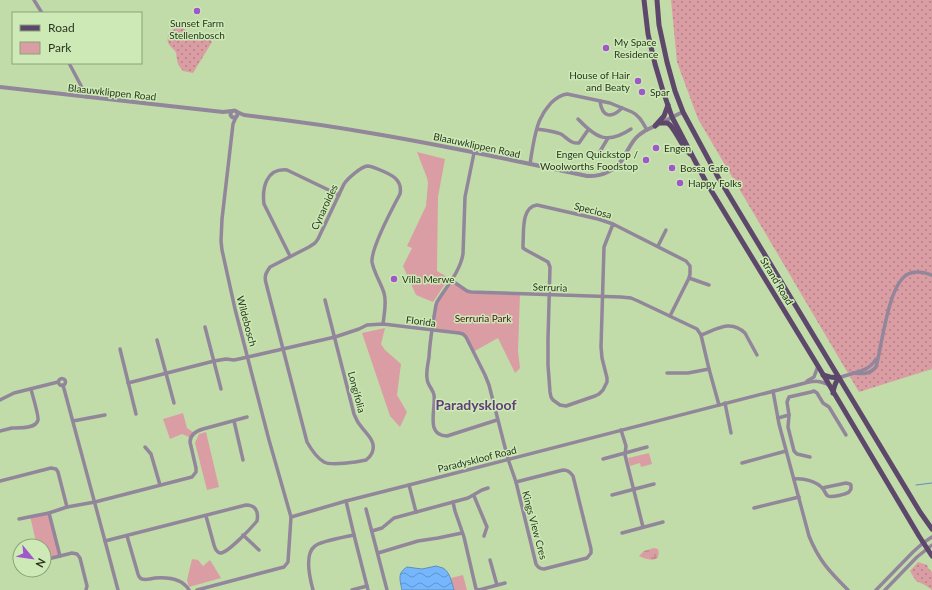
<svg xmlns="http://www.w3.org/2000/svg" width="932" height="590" viewBox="0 0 932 590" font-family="Lato,sans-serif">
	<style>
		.grass { fill: url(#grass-dots) }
		.wetland { fill: url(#wetland-marsh) }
		.park { fill: #db9da4 }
		.water { fill: url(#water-waves); stroke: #5f8fba }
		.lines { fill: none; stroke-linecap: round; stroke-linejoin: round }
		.stream { stroke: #5f8fba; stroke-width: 1 }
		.minor { stroke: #92869b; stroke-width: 3.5 }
		.tertiary { stroke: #92869b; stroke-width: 4 }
		.primary { stroke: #5d486c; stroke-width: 5 }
		.poi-dot { fill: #9f57ca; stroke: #cdeab6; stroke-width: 1.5 }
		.labels { text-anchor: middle; stroke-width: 3; stroke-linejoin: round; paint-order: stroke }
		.poi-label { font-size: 10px; fill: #2b3521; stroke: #cdeab6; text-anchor: start }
		.street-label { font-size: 10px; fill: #2b3521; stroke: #cdeab6 }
		.park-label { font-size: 10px; fill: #4c0f1e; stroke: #cdeab6 }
		.district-label { font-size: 14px; font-weight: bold; fill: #613e78; stroke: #cdeab6 }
	</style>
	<defs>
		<pattern id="grass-dots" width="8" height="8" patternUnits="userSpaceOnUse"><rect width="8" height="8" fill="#db9da4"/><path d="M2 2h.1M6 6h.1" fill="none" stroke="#b28185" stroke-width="1.8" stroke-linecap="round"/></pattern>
		<pattern id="wetland-marsh" width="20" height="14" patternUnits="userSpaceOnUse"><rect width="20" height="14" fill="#db9da4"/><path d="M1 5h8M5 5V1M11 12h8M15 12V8" fill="none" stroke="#b28185"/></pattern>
		<pattern id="water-waves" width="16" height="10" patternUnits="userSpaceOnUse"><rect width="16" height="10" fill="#75b6fc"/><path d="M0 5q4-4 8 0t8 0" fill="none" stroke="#6095cc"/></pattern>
	</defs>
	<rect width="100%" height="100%" fill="#c1dca9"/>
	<g class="grass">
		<path d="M671,0h261v369l-73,23 -161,-273 -21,-57z"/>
		<path d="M179,27h2l16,10 14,3 1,2 -19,31 -10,-2c-3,-4 -6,-7 -6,-12 -1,-3 0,-3 -1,-6 -1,-3 -2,-3 -4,-5 -6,-5 -5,-11 -2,-17l5,-2z"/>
		<path d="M918,562l9,3 2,4 3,3v18l-7,-5 -9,-4 -6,-10z"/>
	</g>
	<path class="wetland" d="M654,548l4,1c4,15 -12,11 -19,7l5,-5z"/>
	<g class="park">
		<path d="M417,152l28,7 -7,38 -1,74 12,7 -16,24 -17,-7 -13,-29 9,-18 -5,-2 19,-40 2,-23 -1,-5z"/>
		<path d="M451,280l16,11 53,3 -2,57 2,17 -5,5 -17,-35 -25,14 -10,-18 -32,-4 5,-25z"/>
		<path d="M385,328l-4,16 4,6 16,14 -4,31 10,17 -7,15 -10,-11 -28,-83z"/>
		<path d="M183,413l4,15 7,5 -3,5 -9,-4 -12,5 -7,-20z"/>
		<path d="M206,432l13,55 -12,3 -12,-47 4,-9z"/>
		<path d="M649,453l3,11 -11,3 -1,-4 -10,3 -2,-8z"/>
		<path d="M49,513l11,43 -16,4v-14h-7l-7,-30z"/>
		<path d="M192,559l6,1 5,6 7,-6 11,18 -32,9 -2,-7z"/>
		<path d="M463,575l4,15h-13l-3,-12z"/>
	</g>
	<path class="water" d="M436,566c2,1 5,1 7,2 7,4 9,15 11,22h-52c-2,-10 -5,-17 5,-23l15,2z"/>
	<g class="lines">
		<path class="stream" d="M916,485l16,-2"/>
		<g class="minor">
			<path d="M34,0l8,13"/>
			<path d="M69,63l18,34"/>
			<path d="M600,101c2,16 11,18 22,7"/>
			<path d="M578,119c18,19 29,26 53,10"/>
			<path d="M537,129c8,1 17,2 24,5 6,4 10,10 18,9l9,-13"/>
			<path d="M474,153l-9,44 -2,57c-3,18 -17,33 -26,48l-1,3c-3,17 -6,34 -7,52 -1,7 -3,14 -2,21 0,7 6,11 7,17 2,14 -9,41 13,41l50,-16"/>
			<path d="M599,153l9,-15"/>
			<path d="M530,164c2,-12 5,-38 12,-48 2,-5 6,-9 9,-13 5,-5 9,-8 16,-9l43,9 22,9c7,3 11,11 15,18"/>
			<path d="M613,224l-9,23 -3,100 1,11 5,20v4l-4,8 -4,4 -4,2 -29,10 -6,-1 -7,-5 -2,-3 -1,-5 -2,-27v-26l2,-72 -2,-5 -22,-12 -3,-2v-4c1,-12 -2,-37 14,-39l61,14 15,5 73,37 4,5v8l-1,4 -19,38"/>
			<path d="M658,246l8,-16"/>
			<path d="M290,256l-26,-52c-2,-16 2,-36 23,-34l52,25"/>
			<path d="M689,278l20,7"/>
			<path d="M451,280l16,11 4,1 150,5 10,1 7,3 59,28 4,6 8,34 10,36"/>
			<path d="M325,300l29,114c2,4 3,8 6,11 6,9 17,16 12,28 -2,4 -3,5 -6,7 -9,2 -35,6 -42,2 -7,-4 -13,-13 -17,-20l-41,-159c-2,-7 0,-10 4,-16l39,-20 6,-4 3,-4 26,-55c4,-6 17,-17 23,-18 6,0 26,9 29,13 4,4 5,10 4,15 -7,13 -29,55 -28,68 2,11 9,21 12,31 3,10 0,21 -1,31"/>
			<path d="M205,327l16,62"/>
			<path d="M701,335c16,-6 30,-16 44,-2l12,22"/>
			<path d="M157,340l17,63"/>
			<path d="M120,349l16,65"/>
			<path d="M667,373h21l21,-4"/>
			<path d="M853,373c9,1 16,2 23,-6 6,-21 12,-83 32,-93 8,-4 16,-2 24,1"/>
			<path d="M839,378c13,-6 29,-5 37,-19"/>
			<circle cx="62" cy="382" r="3.5"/>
			<path d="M807,381l7,-4 4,-11"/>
			<path d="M128,383l86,-22 12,-2 8,1 14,-3 87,-20 24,-8 8,-4 16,-1 76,9 4,1 3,3 19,38 4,10 19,74 8,23"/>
			<path d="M63,385l42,156 13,49"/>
			<path d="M773,391l6,33 30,112c10,25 21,36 39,54"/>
			<path d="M0,400l14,-7 44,-11"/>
			<path d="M725,403l6,30"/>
			<path d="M778,418l11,-3"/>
			<path d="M73,421l32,-6"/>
			<path d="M234,421l9,39"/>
			<path d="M621,430l5,16 -1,9 18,72"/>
			<path d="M0,431c4,-1 8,-2 12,-3 7,0 24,1 26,-8 1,-4 -6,-26 -7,-31"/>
			<path d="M145,447l6,7 9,31"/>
			<path d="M810,457l-13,-3 -3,-3 -6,-24 1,-12 -2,-13 2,-5 22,-5 3,-1 3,2 6,10 6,4 17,28"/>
			<path d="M603,459l44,-12"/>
			<path d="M742,463l44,-12"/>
			<path d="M563,470c5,0 7,2 10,6l18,73v4l-4,5 -43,11c-4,0 -6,-1 -8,-5l-20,-82z"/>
			<path d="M794,479c9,-1 23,2 29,10 2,2 2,5 5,7 4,2 18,-2 21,-4 1,-1 1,-2 2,-3v-4l-1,-1 -4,-1 -24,5"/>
			<path d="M0,481l51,-13 5,1 2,3 9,35"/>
			<path d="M409,485l7,27"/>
			<path d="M612,495l42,-11"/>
			<path d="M474,496l13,31 -3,9"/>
			<path d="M346,501l8,34 14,55"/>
			<path d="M453,502l2,9 9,26 12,52 3,1 26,-7"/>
			<path d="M754,508l45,-11"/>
			<path d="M366,509l21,81"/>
			<path d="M49,513l11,43"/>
			<path d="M291,517l55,-16 63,-16 396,-102c10,-2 14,-3 24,2"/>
			<path d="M19,519l30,-6 18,-6 28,-5 97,-25 4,-5v-4l-6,-26c0,-8 6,-11 13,-13l44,-12"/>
			<path d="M372,531l10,-3 12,-10 74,-20 14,-8 6,-2"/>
			<path d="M622,533l41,-11"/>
			<path d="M243,535l16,15"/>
			<path d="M127,536l11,38c1,3 1,4 4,5 4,1 9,0 13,-1 13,-1 27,0 34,12"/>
			<path d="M105,541l141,-36c9,0 13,6 11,16 -5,6 -30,33 -37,32 -4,-1 -5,-5 -6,-8l-8,-29"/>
			<path d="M378,553l40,-12 20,-3 24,-5"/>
			<path d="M44,560l28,-7 5,1 3,4 7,28 -1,4"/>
			<path d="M490,560l7,25"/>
			<path d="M197,590l87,-23 4,-5 3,-45 -22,-77 -34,-131 -13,-59 -1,-9 1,-22 11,-95 3,-7"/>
			<path d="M313,590c-3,-11 -9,-36 2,-44 6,-5 30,-9 39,-11"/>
			<path d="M352,590l15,-4"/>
			<path d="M876,590l37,-38 10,-9 9,-6"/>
			<path d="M885,590l32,-33 15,-12"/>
		</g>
		<g class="tertiary">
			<path d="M0,87l223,25 9,-1"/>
			<circle cx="234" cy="114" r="3.5"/>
			<path d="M237,112l7,3c44,5 88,11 132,19 71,12 141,27 211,42 14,1 27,-5 35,-16 6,-9 9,-19 17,-25 5,-4 11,-7 16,-9 10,-5 19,-10 28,-14"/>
		</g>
		<g class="primary">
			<path d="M644,0l4,34 7,30 8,27 9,26 34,65 112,184 101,170 13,20"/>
			<path d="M657,0l2,25 8,37 8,29 8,21 35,65 202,335 12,17"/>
			<path d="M661,123c1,0 5,0 6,0 7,2 14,24 23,31"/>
			<path d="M655,126l9,-10 4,-11"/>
			<path d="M823,375l7,2 9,1"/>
			<path d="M833,393c1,-7 2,-11 6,-15"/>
		</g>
	</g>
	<g class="poi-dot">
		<circle cx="197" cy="11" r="4"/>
		<circle cx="606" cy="48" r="4"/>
		<circle cx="638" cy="81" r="4"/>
		<circle cx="642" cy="92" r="4"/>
		<circle cx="656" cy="148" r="4"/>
		<circle cx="646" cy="160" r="4"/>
		<circle cx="672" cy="168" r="4"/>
		<circle cx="680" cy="183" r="4"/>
		<circle cx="394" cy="279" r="4"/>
	</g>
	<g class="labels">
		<g class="poi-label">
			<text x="197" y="27" text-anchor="middle">Sunset Farm<tspan x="197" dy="12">Stellenbosch</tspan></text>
			<text x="614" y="46">My Space<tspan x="614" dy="12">Residence</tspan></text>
			<text x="630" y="79" text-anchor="end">House of Hair<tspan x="630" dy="12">and Beaty</tspan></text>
			<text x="650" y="96">Spar</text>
			<text x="664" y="152">Engen</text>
			<text x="638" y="158" text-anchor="end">Engen Quickstop /<tspan x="638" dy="12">Woolworths Foodstop</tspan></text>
			<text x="680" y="172">Bossa Cafe</text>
			<text x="688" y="187">Happy Folks</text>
			<text x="402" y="283">Villa Merwe</text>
		</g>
		<g class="street-label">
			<text transform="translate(112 92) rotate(6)" y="4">Blaauwklippen Road</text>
			<text transform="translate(477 145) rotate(12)" y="4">Blaauwklippen Road</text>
			<text transform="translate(324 207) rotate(-65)" y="4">Cynaroides</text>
			<text transform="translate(593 210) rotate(15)" y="4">Speciosa</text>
			<text transform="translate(777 281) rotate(59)" y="4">Strand Road</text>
			<text transform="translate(550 287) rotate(2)" y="4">Serruria</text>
			<text transform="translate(247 321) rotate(75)" y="4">Wildebosch</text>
			<text transform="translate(421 321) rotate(7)" y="4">Florida</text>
			<text transform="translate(357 392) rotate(75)" y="4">Longifolia</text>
			<text transform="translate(477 459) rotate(-14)" y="4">Paradyskloof Road</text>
			<text transform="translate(535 525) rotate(75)" y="4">Kings View Cres</text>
		</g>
		<g class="park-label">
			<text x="483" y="322">Serruria Park</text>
		</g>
		<g class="district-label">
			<text x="476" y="410">Paradyskloof</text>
		</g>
	</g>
	<rect x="12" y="12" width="130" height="52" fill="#cdeab6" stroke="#8ca27a"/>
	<rect x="20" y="25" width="20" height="6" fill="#5d486c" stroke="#8ca27a"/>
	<text x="48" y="32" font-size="12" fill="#2b3521">Road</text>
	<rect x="20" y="42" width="20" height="12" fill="#db9da4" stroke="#8ca27a"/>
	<text x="48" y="52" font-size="12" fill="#2b3521">Park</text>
	<g transform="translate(32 558) rotate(119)"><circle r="19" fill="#cdeab6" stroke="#8ca27a"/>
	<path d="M0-3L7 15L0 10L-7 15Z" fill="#9f57ca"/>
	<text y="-6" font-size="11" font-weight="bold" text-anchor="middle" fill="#2b3521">N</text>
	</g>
</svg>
